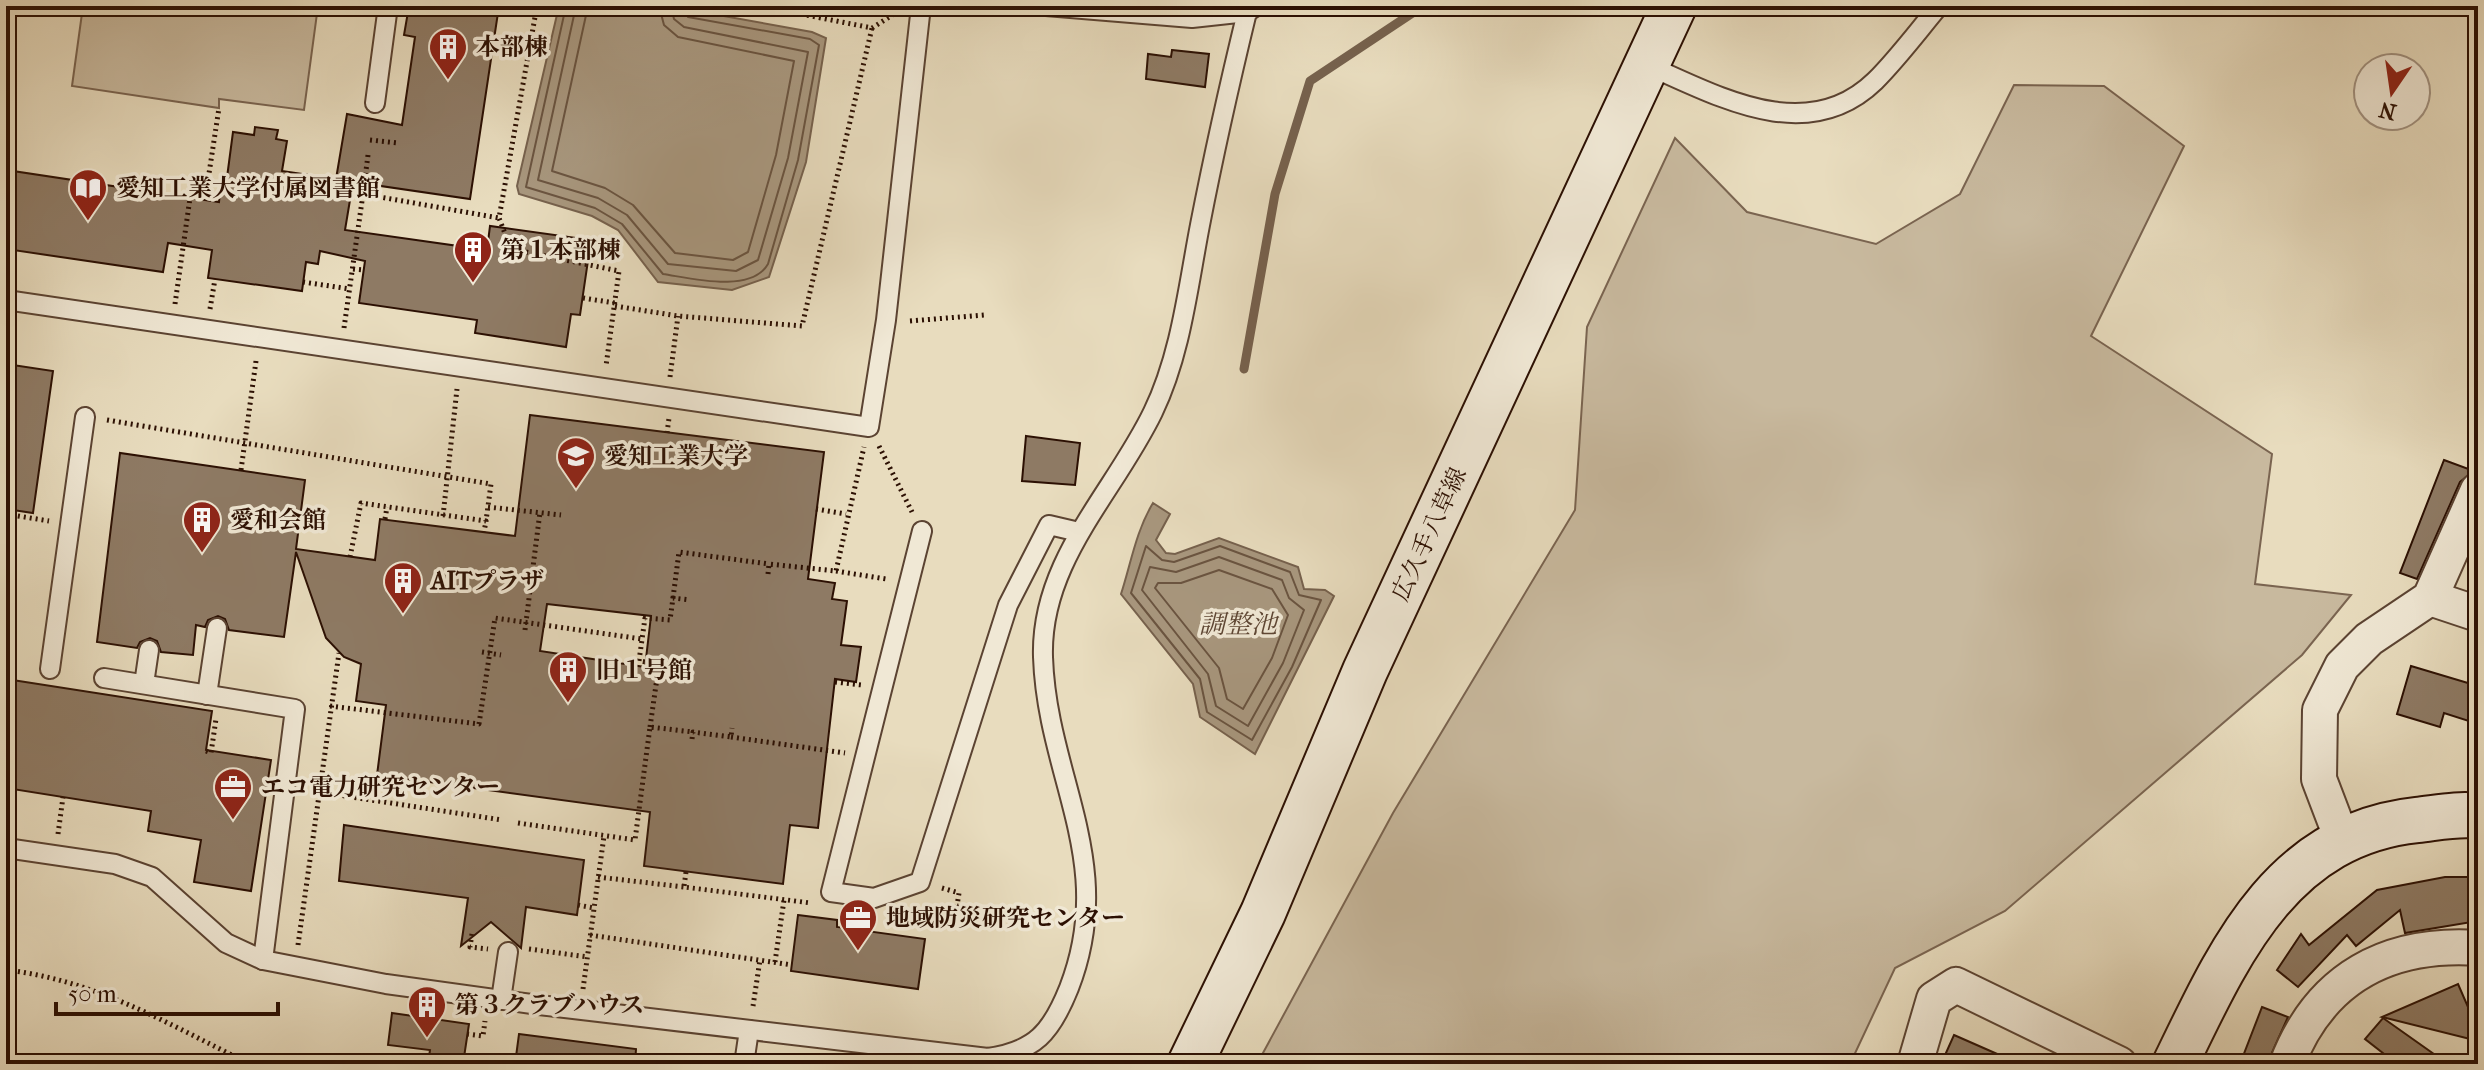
<svg xmlns="http://www.w3.org/2000/svg" width="2484" height="1070" viewBox="0 0 2484 1070" font-family="'IM FELL French Canon','Noto Serif JP',serif">
	<style>
		.green { fill: #c8b99e; stroke: #7a6450; stroke-width: 2 }
		.water { fill: #a8977e; stroke: #76614d; stroke-width: 2 }
		.lines { fill: none; stroke-linecap: round; stroke-linejoin: round }
		.shore { stroke: #6a5440; stroke-width: 2 }
		.stream { stroke: #76614d; stroke-width: 9 }
		.building { fill: #8e7a64; stroke: #2c1003; stroke-width: 2; fill-rule: evenodd }
		.lane-casing { stroke: #5b4332; stroke-width: 22 }
		.street-casing { stroke: #5b4332; stroke-width: 38 }
		.secondary-casing { stroke: #2c1003; stroke-width: 48 }
		.path { stroke: #2c1003; stroke-width: 5; stroke-dasharray: 2 4; stroke-linecap: butt }
		.lane { stroke: #f0e8d5; stroke-width: 18 }
		.street { stroke: #f0e8d5; stroke-width: 34 }
		.secondary { stroke: #f0e8d5; stroke-width: 44 }
		.labels { text-anchor: middle; stroke-width: 7; stroke-linejoin: round; paint-order: stroke }
		.poi-label { font-size: 24px; font-weight: bold; fill: #2c1003; stroke: #f0e8d5; text-anchor: start }
		.street-label { font-size: 24px; fill: #2c1003; stroke: #f0e8d5 }
		.water-label { font-size: 26px; font-style: italic; fill: #5e4634; stroke: #f0e8d5 }
	</style>
	<rect width="100%" height="100%" fill="#e8dcbe"/>
	<filter id="stains"><feTurbulence type="fractalNoise" baseFrequency=".0025" numOctaves="4"/><feColorMatrix values="0 0 0 0 .2 0 0 0 0 .09 0 0 0 0 .02 0 0 0 .5 -.17"/></filter>
	<radialGradient id="worn" r=".72"><stop offset=".6" stop-color="#630" stop-opacity="0"/><stop offset="1" stop-color="#630" stop-opacity=".3"/></radialGradient>
	<g class="green">
		<path d="M83,6h235l-14,104 -85,-11v9l-147,-22z"/>
		<path d="M2014,85l90,1 80,60 -93,190 181,118 -17,130 96,11 -49,60 -297,256 -110,57 -45,96h-593l136,-251 182,-303 12,-183 88,-189 72,74 129,32 84,-50z"/>
	</g>
	<g class="water">
		<path d="M559,6h109l144,26 14,6 -20,124 -37,115 -37,13 -74,-8 -40,-52 -26,-14 -73,-22 -2,-8z"/>
		<path d="M1153,503l17,11 -14,26 10,13 9,1 44,-16 79,29 6,22 21,1 9,6 -79,158 -55,-37 -7,-33 -72,-90c10,-31 15,-63 32,-91z"/>
	</g>
	<g class="lines">
		<g class="shore">
			<path d="M566,6l-40,181 69,21 27,16 41,50c27,4 88,20 105,-10l30,-104 21,-115 -9,-6 -122,-22 -7,-11"/>
			<path d="M576,6l-38,174 60,18 29,17 41,49 68,7 22,-11 30,-102 20,-106 -124,-25 -10,-8 -3,-13"/>
			<path d="M588,6l-36,165 53,17 28,17 42,48 58,7 15,-8 28,-97 18,-94 -116,-24 -14,-12 -5,-19"/>
			<path d="M1146,546l16,14 12,2 46,-16 70,26 9,23 22,5 -29,67 -40,73 -45,-28 -7,-33 -69,-86z"/>
			<path d="M1219,557l63,23 7,18 15,12 -21,53 -35,63 -32,-20 -8,-32 -66,-84 8,-23 26,5z"/>
			<path d="M1219,570l53,19 16,26 -16,43 -29,51 -16,-10 -8,-31 -64,-80 3,-5h23z"/>
		</g>
		<path class="stream" d="M1244,369l31,-175 35,-113 113,-75"/>
	</g>
	<g class="building">
		<path d="M409,6h90l-29,193 -117,-17 -8,48 142,20 3,-24 101,14 -11,75 -9,-1 -5,33 -91,-14 2,-13 -118,-17 6,-42 -45,-10 -2,13 -12,-2 -4,29 -94,-13 4,-28 -44,-7 -5,29 -157,-23v-79l213,32 2,-18 5,1 7,-53 21,3 1,-8 23,3 -2,9 11,2 -5,30 54,8 11,-65 55,11 13,-88 -11,-2z"/>
		<path d="M1172,50l37,4 -4,33 -59,-8 2,-25 23,3z"/>
		<path d="M6,364l47,7 -20,142 -27,-4z"/>
		<path d="M530,415l294,37 -16,127 27,4 -3,16 15,2 -6,44 20,2 -5,35 -21,-3 -17,149 -28,-3 -7,59 -139,-18 6,-54 -273,-37 9,-70 -30,-4 5,-37 -17,-7 -18,-19 -30,-86 -12,85 -55,-7 -4,-11 -7,-3 -10,4 -3,7 -9,-2 -3,30 -32,-3 -4,-11 -7,-3 -10,4 -3,6 -40,-6 23,-189 185,27 -9,69 79,11 5,-41 135,17zM547,604l104,12 -6,51 -105,-16z"/>
		<path d="M1026,436l54,7 -5,42 -53,-4z"/>
		<path d="M2444,460l30,11 -14,11 -43,97 -17,-6z"/>
		<path d="M2411,666l67,20v38l-34,-11 -4,14 -43,-13z"/>
		<path d="M6,679l206,32 -6,39 65,10 -20,131 -57,-9 7,-42 -53,-9 3,-20 -145,-23z"/>
		<path d="M344,825l240,35 -7,55 -51,-8 -5,41 -30,-26 -30,24 7,-48 -129,-17z"/>
		<path d="M2445,877h33v44l-73,12 -5,-23 -44,36 -9,-11 -49,52 -21,-17 24,-36 8,11 68,-55z"/>
		<path d="M798,915l39,5v7l88,12 -7,50 -127,-18z"/>
		<path d="M2458,984l20,46v11l-96,-24z"/>
		<path d="M2262,1007l26,10 -21,47h-27z"/>
		<path d="M392,1013l77,11 -6,40h-35l2,-14 -42,-5z"/>
		<path d="M2383,1018l65,46h-51l-32,-25z"/>
		<path d="M519,1034l117,15 -1,15h-120z"/>
		<path d="M1954,1035l66,29h-79z"/>
	</g>
	<g class="lines">
		<g class="lane-casing">
			<g id="lane">
				<path d="M1046,6l146,12 55,-6 8,-5"/>
				<path d="M1647,65c71,31 160,82 228,16 23,-23 43,-50 64,-75"/>
				<path d="M375,103l13,-97"/>
				<path d="M6,300l863,127 17,-107 35,-314"/>
				<path d="M922,531l-91,361 43,6 46,-16 88,-277 41,-80 30,7"/>
				<path d="M50,669l35,-252"/>
				<path d="M104,678l191,31 -32,251"/>
				<path d="M144,684l5,-34"/>
				<path d="M207,695l10,-67"/>
				<path d="M6,848l109,16 37,13 74,66 37,17 123,24 153,21 449,53c47,-7 63,-25 81,-70 49,-126 -22,-210 -26,-331 -3,-96 71,-164 110,-245 28,-58 35,-125 47,-187 14,-72 30,-143 47,-213"/>
				<path d="M501,1000l7,-48"/>
				<path d="M744,1064l5,-34"/>
			</g>
		</g>
		<g class="street-casing">
			<g id="street">
				<path d="M2430,598l48,16"/>
				<path d="M2343,842l-24,-63 1,-69 22,-44 27,-27 61,-41 48,-108"/>
				<path d="M1915,1064l19,-65 22,-14 163,79"/>
				<path d="M2287,1064c33,-86 101,-122 191,-116"/>
			</g>
		</g>
		<g class="secondary-casing">
			<g id="secondary">
				<path d="M1190,1064l73,-151 102,-242 309,-665"/>
				<path d="M2175,1064c53,-109 105,-230 242,-244 19,-2 42,-7 61,-4"/>
			</g>
		</g>
		<g class="path">
			<path d="M537,6l-38,212 12,31 108,22 -13,95"/>
			<path d="M760,6l112,22 25,-16"/>
			<path d="M370,140l28,3"/>
			<path d="M368,155l-5,39 136,24"/>
			<path d="M353,269l11,1"/>
			<path d="M303,282l47,7"/>
			<path d="M583,298l32,5"/>
			<path d="M175,304l16,-113 15,2 13,-85"/>
			<path d="M615,306l63,10 124,10 70,-298"/>
			<path d="M210,309l5,-30"/>
			<path d="M910,321l74,-6"/>
			<path d="M344,328l19,-134"/>
			<path d="M670,377l8,-61"/>
			<path d="M107,420l384,64 -5,37"/>
			<path d="M667,433l2,-15"/>
			<path d="M879,446l33,66"/>
			<path d="M241,470l15,-109"/>
			<path d="M488,507l73,8"/>
			<path d="M816,509l30,5"/>
			<path d="M6,514l43,7"/>
			<path d="M443,516l14,-127"/>
			<path d="M385,519l2,-12"/>
			<path d="M350,557l11,-54 125,18 -2,11"/>
			<path d="M836,571l50,8"/>
			<path d="M768,574l1,-10 67,7 28,-124"/>
			<path d="M673,598l6,-46 90,12"/>
			<path d="M525,630l15,-118"/>
			<path d="M482,652l19,3"/>
			<path d="M653,675l15,3"/>
			<path d="M835,682l27,3"/>
			<path d="M330,706l149,18 16,-106 147,21"/>
			<path d="M650,727l9,-63 -20,-3 6,-43 25,2 3,-22 17,2"/>
			<path d="M731,737l114,16"/>
			<path d="M692,739l1,-7 38,5 1,-9"/>
			<path d="M206,751l5,2 5,-34"/>
			<path d="M319,792l183,28"/>
			<path d="M518,823l117,17 15,-113 43,5"/>
			<path d="M58,834l5,-37"/>
			<path d="M686,872l-2,15 127,16"/>
			<path d="M598,877l86,10"/>
			<path d="M942,888l17,5 -2,13 35,6"/>
			<path d="M578,905l16,3"/>
			<path d="M472,934l-2,13 18,2"/>
			<path d="M590,935l202,30"/>
			<path d="M298,945l41,-292"/>
			<path d="M529,949l59,8"/>
			<path d="M775,962l9,-62"/>
			<path d="M6,970c90,10 164,55 244,94"/>
			<path d="M583,989l21,-153"/>
			<path d="M753,1006l7,-46"/>
			<path d="M467,1034l16,2 2,-15"/>
		</g>
		<use href="#lane" class="lane"/>
		<use href="#street" class="street"/>
		<use href="#secondary" class="secondary"/>
	</g>
	<defs>
		<g id="building-pin" transform="scale(2)"><path d="M0 17L-7.5 6A9.5 9.5 0 1 1 7.5 6Z" fill="#8f2418" stroke="#f0e8d5"/><path d="M-4-6H4V6H1V3H-1V6H-4ZM-2.5-4.3h1.7v1.8h-1.7ZM.8-4.3h1.7v1.8H.8ZM-2.5-1h1.7V.8h-1.7ZM.8-1h1.7V.8H.8Z" fill="#fff"/></g>
		<g id="library-pin" transform="scale(2)"><path d="M0 17L-7.5 6A9.5 9.5 0 1 1 7.5 6Z" fill="#8f2418" stroke="#f0e8d5"/><path d="M-6-4Q-3-5.5-.7-3.5V5Q-3 3-6 4ZM6-4Q3-5.5 .7-3.5V5Q3 3 6 4Z" fill="#fff"/></g>
		<g id="university-pin" transform="scale(2)"><path d="M0 17L-7.5 6A9.5 9.5 0 1 1 7.5 6Z" fill="#8f2418" stroke="#f0e8d5"/><path d="M0-5L7-2L0 1L-7-2ZM-4 1L0 2.5L4 1V4Q0 6-4 4Z" fill="#fff"/></g>
		<g id="office-pin" transform="scale(2)"><path d="M0 17L-7.5 6A9.5 9.5 0 1 1 7.5 6Z" fill="#8f2418" stroke="#f0e8d5"/><path d="M-6-3h4V-5.5h4V-3h4V5H-6ZM-1-4.5V-3h2v-1.5ZM-6 0V1H6V0Z" fill="#fff"/></g>
	</defs>
	<g fill-rule="evenodd">
		<use href="#building-pin" x="448" y="47"/>
		<use href="#library-pin" x="88" y="188"/>
		<use href="#building-pin" x="473" y="250"/>
		<use href="#university-pin" x="576" y="456"/>
		<use href="#building-pin" x="202" y="520"/>
		<use href="#building-pin" x="403" y="581"/>
		<use href="#building-pin" x="568" y="670"/>
		<use href="#office-pin" x="233" y="787"/>
		<use href="#office-pin" x="858" y="918"/>
		<use href="#building-pin" x="427" y="1005"/>
	</g>
	<g class="labels">
		<g class="poi-label">
			<text x="476" y="55">本部棟</text>
			<text x="116" y="196">愛知工業大学付属図書館</text>
			<text x="501" y="258">第１本部棟</text>
			<text x="604" y="464">愛知工業大学</text>
			<text x="230" y="528">愛和会館</text>
			<text x="431" y="589">AITプラザ</text>
			<text x="596" y="678">旧１号館</text>
			<text x="261" y="795">エコ電力研究センター</text>
			<text x="886" y="926">地域防災研究センター</text>
			<text x="455" y="1013">第３クラブハウス</text>
		</g>
		<g class="street-label">
			<text transform="translate(1429 534) rotate(-65)" y="8">広久手八草線</text>
		</g>
		<g class="water-label">
			<text x="1238" y="633">調整池</text>
		</g>
	</g>
	<rect width="2484" height="1070" fill="none" stroke="#e8dcbe" stroke-width="32"/>
	<rect x="8" y="8" width="2468" height="1054" fill="none" stroke="#2c1003" stroke-width="4"/>
	<rect x="16" y="16" width="2452" height="1038" fill="none" stroke="#2c1003" stroke-width="2"/>
	<g transform="translate(2392 92) rotate(193)"><circle r="38" fill="#f0e8d5" stroke="#a29281" stroke-width="2"/>
	<path d="M0-6L14 30L0 20L-14 30Z" fill="#8f2418"/>
	<text y="-12" font-size="22" font-weight="bold" text-anchor="middle" fill="#2c1003">N</text>
	</g>
	<path d="M56 1002v12h222v-12" fill="none" stroke="#2c1003" stroke-width="4"/>
	<text x="68" y="1002" font-size="24" fill="#2c1003" stroke="#f0e8d5" stroke-width="6" paint-order="stroke">50 m</text>
	<rect width="100%" height="100%" filter="url(#stains)"/>
	<rect width="100%" height="100%" fill="url(#worn)"/>
</svg>
